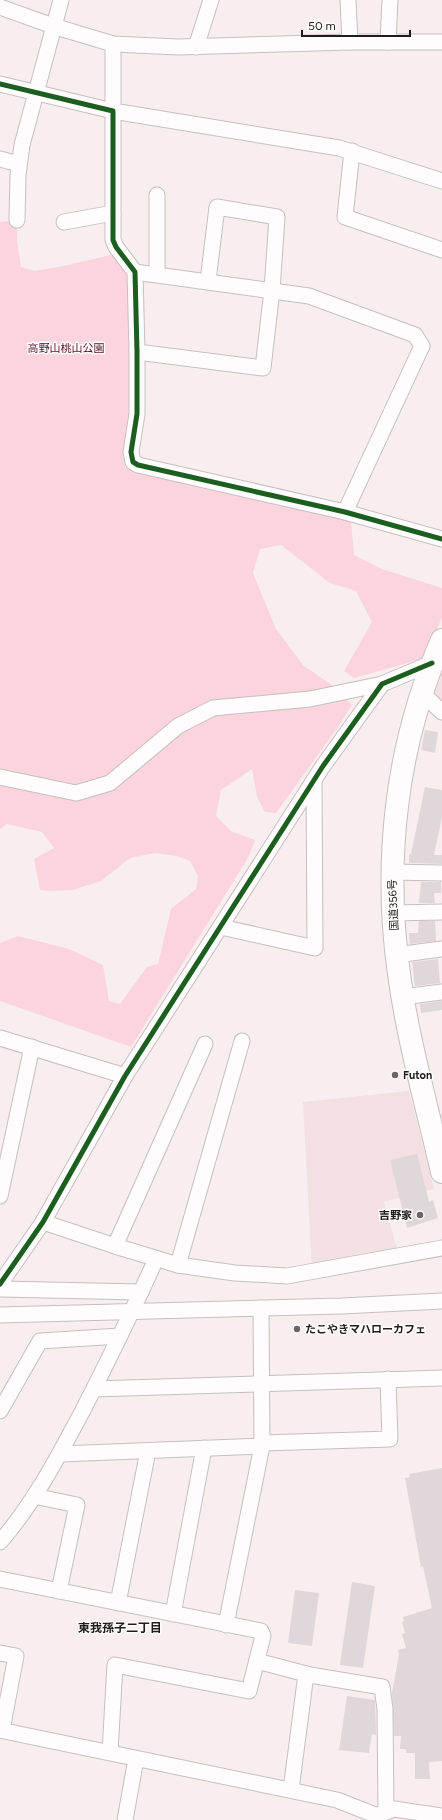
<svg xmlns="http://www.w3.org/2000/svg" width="442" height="1820" viewBox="0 0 442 1820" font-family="Figtree,'Noto Sans JP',sans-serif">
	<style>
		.built { fill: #f2e0e3 }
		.green { fill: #fbd4dd }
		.building { fill: #dfd7d9 }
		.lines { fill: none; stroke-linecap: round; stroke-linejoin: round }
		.minor-casing { stroke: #c6bfc0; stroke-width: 17 }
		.highway-casing { stroke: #c6bfc0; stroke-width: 24 }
		.minor { stroke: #fefcfd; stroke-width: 15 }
		.highway { stroke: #fefcfd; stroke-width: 22 }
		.cycleway-casing { stroke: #fffcfc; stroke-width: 8 }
		.cycleway { stroke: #1b5e20; stroke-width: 5 }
		.poi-dot { fill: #6c6566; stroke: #fffcfc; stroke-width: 1.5 }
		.labels { text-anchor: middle; stroke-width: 3; stroke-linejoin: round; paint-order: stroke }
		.park-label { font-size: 11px; fill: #501026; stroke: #fffcfc }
		.street-label { font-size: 11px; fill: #201b1c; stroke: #fffcfc }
		.poi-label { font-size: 11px; font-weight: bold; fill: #201b1c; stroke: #fffcfc; text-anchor: start }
		.neighbourhood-label { font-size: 12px; font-weight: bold; fill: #201b1c; stroke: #fffcfc }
	</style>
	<rect width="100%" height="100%" fill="#f8eef0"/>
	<g class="built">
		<path d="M442,671v32l-8,-8z"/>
		<path d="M409,1091l25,98 -50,13 14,51 -86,17 -9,-168z"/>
	</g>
	<path class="green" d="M17,220v21l4,26 13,4 25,-4 56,-13 15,21v136l-3,47h-3l1,10 81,21 145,32 3,34 28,14 60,19v29l-17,41 -71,20 -10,-7 28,-49 -16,-31 -26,-8 -49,-38 -21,4 -7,24 23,56 28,37 28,19 20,20 -14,22 -62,86 -11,-1 -8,-15 -5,-28 -31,21 -5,26 15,15 24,9 -7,18 -117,189 -131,-46v-58l18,-7 51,13 34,16 6,36 11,3 27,-37 11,-3 13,-55 25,-20 2,-13 -8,-15 -13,-5 -22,-3 -25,5 -29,23 -28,9 -23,1 -10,-1 -6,-31 20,-11 -12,-16 -35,-8 -7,5v-607z"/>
	<g class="building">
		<path d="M425,730l13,2 -3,21 -14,-3z"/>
		<path d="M425,787l17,3v27l-8,38h8v9l-33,-1v-9h2z"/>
		<path d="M421,882h20v11h-7l1,10h-16z"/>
		<path d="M419,921h16l1,20 -26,3 -1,-11h9z"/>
		<path d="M438,959l2,24 -25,3 -3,-24z"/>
		<path d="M442,1001v9l-21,3 -1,-9z"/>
		<path d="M417,1154l12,48 4,-2 5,18 -31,10 -17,-68z"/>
		<path d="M442,1468v293l-13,1 1,17h-15v-26h-9v-4h-6l1,-13h-7l-2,-43 7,-38 -1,-5 8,-2 -4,-14 3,-1 -3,-11 2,-1 -1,-4 29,-9 -9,-42 -2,1 -16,-89 5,-1 -1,-3z"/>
		<path d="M352,1582l23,4 -12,82 -23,-3z"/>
		<path d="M295,1590l24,3 -7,53 -24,-3z"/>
		<path d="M347,1696l28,4 1,35 -4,-1 -3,19 -30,-3z"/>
	</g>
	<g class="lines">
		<g class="minor-casing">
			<g id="minor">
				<path d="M348,0l2,42"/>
				<path d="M0,7l53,19 60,18 65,3 172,-5h92"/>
				<path d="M388,42l2,-42"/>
				<path d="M113,44v67l226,37 103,33"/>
				<path d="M196,47l15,-47"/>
				<path d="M0,84l113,27v129l3,7 19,25 2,80v62l-6,38 2,10 5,3 207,47 97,27"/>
				<path d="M352,151l-7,66 97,33"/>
				<path d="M0,159l19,5"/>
				<path d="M17,220l1,-45 4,-30 39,-145"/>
				<path d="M64,222l49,-9"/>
				<path d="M135,272l174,24 106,39 7,11 -77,166"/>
				<path d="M157,274v-79"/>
				<path d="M137,352l126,16 9,-78 5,-73 -60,-10 -9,74"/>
				<path d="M422,693l20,19"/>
				<path d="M0,777l76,16 34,-10 68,-57 35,-18 97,-9 72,-15"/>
				<path d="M391,872l51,1"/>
				<path d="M392,913l50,-1"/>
				<path d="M221,927l94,21 -1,-167"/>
				<path d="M396,955l46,-6"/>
				<path d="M402,997l40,-5"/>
				<path d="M0,1038l125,38"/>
				<path d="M0,1196l32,-149"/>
				<path d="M43,1222l72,24 90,-202"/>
				<path d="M115,1246l63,19 57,8 52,3 155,-28"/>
				<path d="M178,1265l64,-224"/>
				<path d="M0,1284l43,-62 82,-146 198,-310 59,-82 50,-21"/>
				<path d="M0,1289l141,3"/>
				<path d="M0,1315l342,-9 100,-5"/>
				<path d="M94,1389l348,-11"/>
				<path d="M0,1411l40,-70 80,-5"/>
				<path d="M262,1443l128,-4 -2,-60"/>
				<path d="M60,1454l202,-8"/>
				<path d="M34,1496l43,9 -18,86"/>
				<path d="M0,1542c34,-39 58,-85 82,-130 26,-51 51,-102 74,-153"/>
				<path d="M0,1579l261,52 2,5 -14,55 -134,-26 -5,87"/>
				<path d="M118,1603l30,-152"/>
				<path d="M173,1614l31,-166"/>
				<path d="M226,1625l36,-179 -1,-138"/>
				<path d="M0,1653l16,3 -14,74"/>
				<path d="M257,1661l53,14 72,12 3,22 1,103"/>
				<path d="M0,1730l337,70 38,15"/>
				<path d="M291,1790l15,-116"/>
				<path d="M378,1815l16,-6 48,7"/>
				<path d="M125,1820l11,-61"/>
			</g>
		</g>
		<g class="highway-casing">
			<path id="highway" d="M442,640c-46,105 -59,221 -43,334 9,67 28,132 43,198"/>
		</g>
		<use href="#minor" class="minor"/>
		<use href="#highway" class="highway"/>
		<g class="cycleway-casing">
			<g id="cycleway">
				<path d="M0,84l113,27v129l3,7 19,25 2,80v62l-6,38 2,10 5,3 207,47 97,27"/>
				<path d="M0,1284l43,-62 82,-146 198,-310 59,-82 50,-21"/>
			</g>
		</g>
		<use href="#cycleway" class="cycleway"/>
	</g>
	<g class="poi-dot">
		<circle cx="395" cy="1075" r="4"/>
		<circle cx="420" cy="1215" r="4"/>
		<circle cx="297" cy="1329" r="4"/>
	</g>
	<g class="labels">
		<g class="park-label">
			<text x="66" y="352">高野山桃山公園</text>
		</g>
		<g class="street-label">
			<text transform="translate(393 905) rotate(-93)" y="4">国道356号</text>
		</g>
		<g class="poi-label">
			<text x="403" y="1079">Futon</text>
			<text x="412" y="1219" text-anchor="end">吉野家</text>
			<text x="305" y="1333">たこやきマハローカフェ</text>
		</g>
		<g class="neighbourhood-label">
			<text x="120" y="1632">東我孫子二丁目</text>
		</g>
	</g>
	<path d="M302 30v6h108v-6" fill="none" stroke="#201b1c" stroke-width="2"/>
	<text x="308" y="30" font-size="12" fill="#201b1c" stroke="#fffcfc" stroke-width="3" paint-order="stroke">50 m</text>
</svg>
